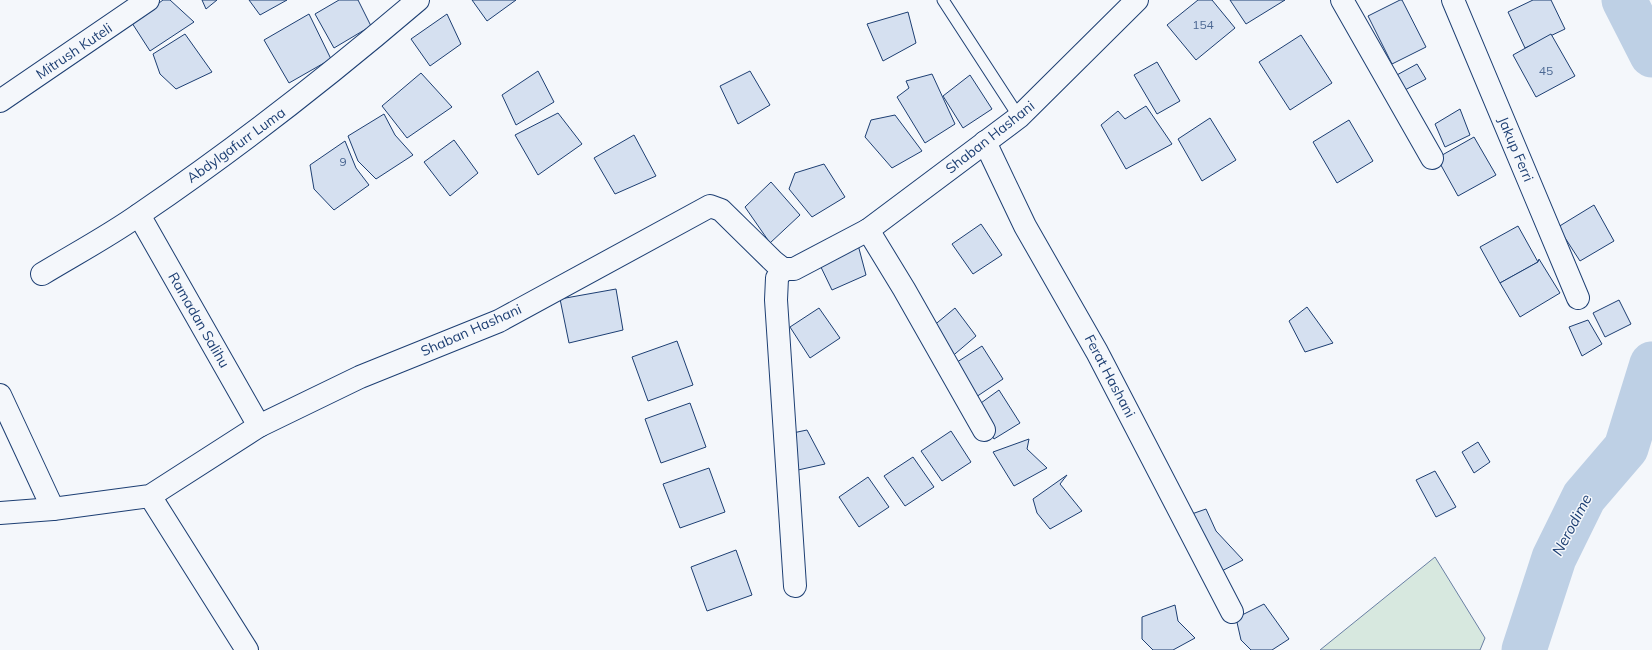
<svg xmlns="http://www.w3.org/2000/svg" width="1652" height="650" viewBox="0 0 1652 650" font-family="Mulish,sans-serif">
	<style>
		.green { fill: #d7e8df; stroke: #687fa3 }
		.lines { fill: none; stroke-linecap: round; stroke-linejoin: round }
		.river { stroke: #bed0e5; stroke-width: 45 }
		.building { fill: #d5e0f0; stroke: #1d3f73 }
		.lane-casing { stroke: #1d3f73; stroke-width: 13 }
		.street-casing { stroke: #1d3f73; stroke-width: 24 }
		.lane { stroke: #f4f7fb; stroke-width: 11 }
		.street { stroke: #f4f7fb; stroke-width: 22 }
		.labels { text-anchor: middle; stroke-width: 3; stroke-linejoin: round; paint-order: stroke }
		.number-label { font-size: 12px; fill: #4b6792 }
		.street-label { font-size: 14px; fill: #1d3f73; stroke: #f4f7fb }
		.water-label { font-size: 15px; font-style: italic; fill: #1d3f73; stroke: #f4f7fb }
	</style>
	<rect width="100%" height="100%" fill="#f4f7fb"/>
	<path class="green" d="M1435,557l50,81 -5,12h-160z"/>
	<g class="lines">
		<g class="river">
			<path d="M1624,0l28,55"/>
			<path d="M1524,650l30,-92 30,-61 42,-49 26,-84"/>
		</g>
	</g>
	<g class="building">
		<path d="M163,0h7l24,22 -44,29 -18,-28z"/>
		<path d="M202,0h15l-11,9z"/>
		<path d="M249,0h38l-27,15z"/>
		<path d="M339,0h19l13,26 -37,22 -19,-34z"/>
		<path d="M472,0h44l-29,21z"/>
		<path d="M1198,0h14l23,28 -39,32 -29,-35z"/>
		<path d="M1230,0h55l-39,24z"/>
		<path d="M1400,0h2l24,47 -34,17 -24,-48z"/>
		<path d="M1533,0h18l14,29 -40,19 -17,-36z"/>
		<path d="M908,12l8,31 -33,18 -16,-37z"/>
		<path d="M309,14l22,45 -42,24 -25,-43z"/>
		<path d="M447,14l14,30 -31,22 -19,-27z"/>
		<path d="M185,34l27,38 -36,17 -16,-15 -7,-20z"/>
		<path d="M1551,34l24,42 -39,21 -23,-42z"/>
		<path d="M1301,35l31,48 -42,27 -31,-48z"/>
		<path d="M1157,62l23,39 -23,13 -23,-39z"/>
		<path d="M1417,64l9,15 -23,12 -8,-15z"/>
		<path d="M538,71l16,31 -38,23 -14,-30z"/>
		<path d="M750,71l20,34 -32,19 -18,-38z"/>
		<path d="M421,73l31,34 -45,31 -25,-32z"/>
		<path d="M932,74l23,50 -30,19 -28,-46 12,-9 -3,-7z"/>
		<path d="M970,75l22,34 -29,19 -20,-32z"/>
		<path d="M1146,106l26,38 -46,25 -25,-44 17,-14 7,8z"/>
		<path d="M1460,109l10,26 -25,12 -10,-23z"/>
		<path d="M558,113l24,31 -44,31 -23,-40z"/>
		<path d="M384,114l11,21 18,20 -37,24 -18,-18 -10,-25z"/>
		<path d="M895,115l27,36 -30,17 -27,-31 6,-17z"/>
		<path d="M1210,118l26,42 -34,21 -24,-42z"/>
		<path d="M1349,120l24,41 -36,22 -24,-41z"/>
		<path d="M634,135l22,41 -41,18 -21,-36z"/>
		<path d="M1474,137l22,38 -38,21 -21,-38z"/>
		<path d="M454,140l24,33 -28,23 -26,-34z"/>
		<path d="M345,141l11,27 13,17 -35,25 -20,-21 -4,-24z"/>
		<path d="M824,164l21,33 -33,20 -23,-28 6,-16z"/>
		<path d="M771,182l29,33 -30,28 -25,-36z"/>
		<path d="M1594,205l20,36 -34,20 -22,-34z"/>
		<path d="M981,224l21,31 -29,19 -21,-30z"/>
		<path d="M1518,226l20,36 -38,21 -20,-36z"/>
		<path d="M857,241l9,34 -34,15 -14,-29z"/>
		<path d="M1539,259l21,34 -40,24 -20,-34 38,-21z"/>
		<path d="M616,289l7,41 -54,13 -9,-44z"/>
		<path d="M1619,300l12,24 -26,13 -12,-24z"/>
		<path d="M1307,307l26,36 -28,9 -16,-31z"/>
		<path d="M819,308l21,30 -30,20 -20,-31z"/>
		<path d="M955,308l21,28 -27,23 -17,-32z"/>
		<path d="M1588,320l14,24 -20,12 -13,-29z"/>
		<path d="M677,341l16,44 -45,16 -16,-44z"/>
		<path d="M982,346l21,33 -30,20 -22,-33z"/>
		<path d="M999,390l21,33 -26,16 -20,-31z"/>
		<path d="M690,403l16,44 -45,16 -16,-44z"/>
		<path d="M807,430l18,34 -27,6 -7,7 -3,-43z"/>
		<path d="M951,431l20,31 -29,19 -21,-30z"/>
		<path d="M1029,439l-2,10 20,19 -33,18 -21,-34z"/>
		<path d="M1478,442l12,20 -16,11 -12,-21z"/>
		<path d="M913,457l21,30 -29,19 -21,-30z"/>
		<path d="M709,468l16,44 -45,16 -17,-44z"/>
		<path d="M1435,471l21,36 -20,10 -20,-37z"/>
		<path d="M1067,475l-7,9 22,27 -32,18 -13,-16 -4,-14z"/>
		<path d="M868,477l21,30 -30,20 -20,-30z"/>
		<path d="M1206,509l10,22 27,29 -27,14 -30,-58z"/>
		<path d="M736,550l16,45 -45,16 -16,-44z"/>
		<path d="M1264,604l25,35 -17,11h-21l-10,-10 -5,-22z"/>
		<path d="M1175,605l3,16 17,17 -22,12h-20l-11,-11v-22z"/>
	</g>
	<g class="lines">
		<g class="lane-casing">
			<path id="lane" d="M943,0l76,117"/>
		</g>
		<g class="street-casing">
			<g id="street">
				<path d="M1342,0l90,158"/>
				<path d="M1453,0l125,298"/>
				<path d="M0,101l148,-101"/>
				<path d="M985,142l40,84 72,126 135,260"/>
				<path d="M139,215l120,211"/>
				<path d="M868,230l36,59 80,141"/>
				<path d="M783,269l-6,9 -1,22 19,286"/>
				<path d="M42,274c33,-20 67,-38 98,-60 97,-66 189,-138 278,-214"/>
				<path d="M0,395l53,114"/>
				<path d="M150,496l97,154"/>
				<path d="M0,513l53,-4 97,-13 109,-70 101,-49 139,-56 211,-115 11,4 53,52 9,7h11l74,-39 151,-113 118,-117"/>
			</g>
		</g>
		<use href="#lane" class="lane"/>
		<use href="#street" class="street"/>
	</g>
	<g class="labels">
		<g class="number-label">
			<text x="1203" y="29">154</text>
			<text x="1546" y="75">45</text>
			<text x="343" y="166">9</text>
		</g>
		<g class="street-label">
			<text transform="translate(74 51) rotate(-34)" y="5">Mitrush Kuteli</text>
			<text transform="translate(990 137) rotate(-38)" y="5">Shaban Hashani</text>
			<text transform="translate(236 145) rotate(-36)" y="5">Abdylgafurr Luma</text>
			<text transform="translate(1516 149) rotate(67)" y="5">Jakup Ferri</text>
			<text transform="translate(199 320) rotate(60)" y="5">Ramadan Salihu</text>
			<text transform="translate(471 330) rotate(-24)" y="5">Shaban Hashani</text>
			<text transform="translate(1110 376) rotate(62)" y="5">Ferat Hashani</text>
		</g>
		<g class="water-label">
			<text transform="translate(1572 525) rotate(-62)" y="5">Nerodime</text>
		</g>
	</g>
</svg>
